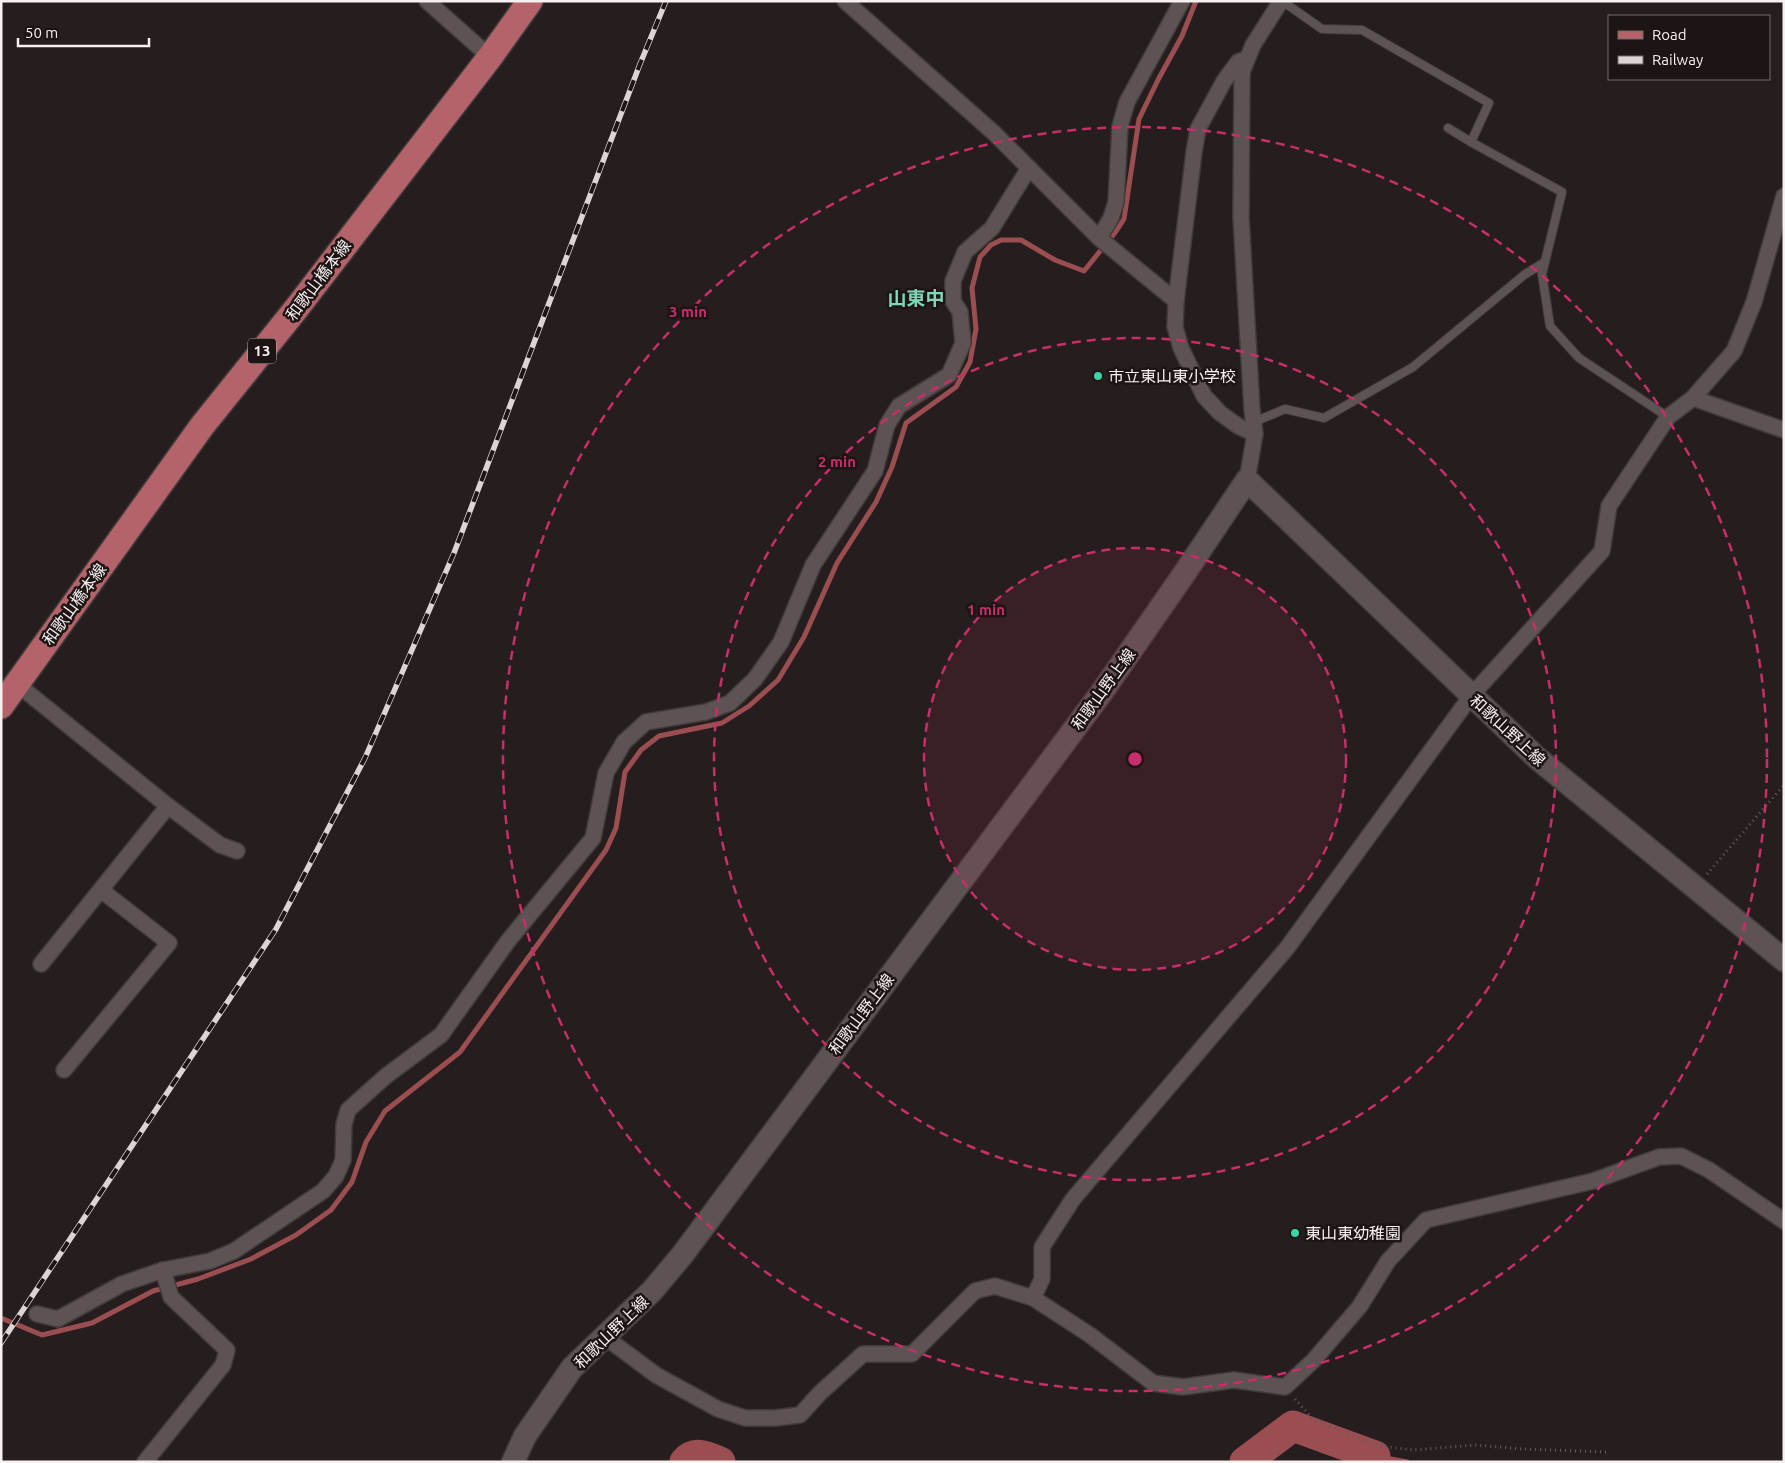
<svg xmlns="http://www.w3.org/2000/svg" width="1785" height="1463" viewBox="0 0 1785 1463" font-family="Ubuntu,'Noto Sans JP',sans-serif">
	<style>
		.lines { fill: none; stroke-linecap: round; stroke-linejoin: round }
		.stream { stroke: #9a4e52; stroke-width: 5 }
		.river { stroke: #9a4e52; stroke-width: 31 }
		.service-casing { stroke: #423b3b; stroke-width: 10 }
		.minor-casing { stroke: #423b3b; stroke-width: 18 }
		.secondary-casing { stroke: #423b3b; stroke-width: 25 }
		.primary-casing { stroke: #423b3b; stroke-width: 28 }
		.path { stroke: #655d5d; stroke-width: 3; stroke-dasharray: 1 4; stroke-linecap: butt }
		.service { stroke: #5d5353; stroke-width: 8 }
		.minor { stroke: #5d5353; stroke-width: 15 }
		.secondary { stroke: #5d5353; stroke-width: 22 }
		.primary { stroke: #b36369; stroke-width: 25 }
		.rail-casing { stroke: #dbd5d5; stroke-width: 5.5 }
		.rail { stroke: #1d1414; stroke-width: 4; stroke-dasharray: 11; stroke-linecap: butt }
		.ring { fill: none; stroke: #c72e6a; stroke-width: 2.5; stroke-dasharray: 9 6 }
		.poi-dot { fill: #39d4a5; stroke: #1d1414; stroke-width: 2 }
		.labels { text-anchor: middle; stroke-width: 5; stroke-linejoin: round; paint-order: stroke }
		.shield { fill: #1d1414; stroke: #b5aeae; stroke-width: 1 }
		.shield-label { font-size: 15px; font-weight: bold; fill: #f6f0f0 }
		.street-label { font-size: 16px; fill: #f6f0f0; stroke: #1d1414 }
		.poi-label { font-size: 16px; fill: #f6f0f0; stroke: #1d1414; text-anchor: start }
		.quarter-label { font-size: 19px; font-weight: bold; fill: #7ed8b7; stroke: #1d1414 }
		.centre { fill: #c72e6a; stroke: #1d1414; stroke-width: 2.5 }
		.ring-label { font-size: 15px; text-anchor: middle; font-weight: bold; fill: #c72e6a; stroke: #1d1414; stroke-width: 5; stroke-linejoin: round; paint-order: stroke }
	</style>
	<rect width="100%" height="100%" fill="#261e1e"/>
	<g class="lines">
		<g class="stream">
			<path d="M1,1318l41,17 50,-12 61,-32 45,-12 53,-20 45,-24 35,-25 21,-28 14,-40 19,-31 75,-59 146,-202 10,-22 9,-56 16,-22 18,-14 63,-13 27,-17 29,-26 26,-43 33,-74 39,-61 16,-35 14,-44 50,-36 14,-25 6,-33 -4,-41 8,-31 11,-12 10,-5h20l34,20 29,11 30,-37 10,-15 15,-100 20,-41 23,-42 14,-35"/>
			<path d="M1375,1456l32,6"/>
		</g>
		<g class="river">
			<path d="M685,1462c10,-12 23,-5 35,0"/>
			<path d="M1245,1462l48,-36 82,30"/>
		</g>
		<g class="service-casing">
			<g id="service">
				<path d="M1282,1l40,28 40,1 127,73 -18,39"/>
				<path d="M1448,128l23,14 91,50 -20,82 8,52 29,32 89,59"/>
				<path d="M1254,422l31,-13 39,9 89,-51 111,-92 21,-13"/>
			</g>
		</g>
		<g class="minor-casing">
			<g id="minor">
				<path d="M427,1l63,56"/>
				<path d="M845,1l149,132 105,105 77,63"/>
				<path d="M1246,59l-8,3 -14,19 -26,48 -4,23 -18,149 -1,26 6,21 23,48 16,17 18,13 17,8"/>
				<path d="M1099,238l12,-20 5,-16 4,-76 7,-24 55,-101"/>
				<path d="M1693,398l91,32"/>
				<path d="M1247,480l8,-46 -3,-24 -11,-193 1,-145 11,-27 28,-44"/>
				<path d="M17,684l151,122 52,39 17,6"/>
				<path d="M41,964l127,-158"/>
				<path d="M64,1070l105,-127 -68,-53"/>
				<path d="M1033,1298l9,-19v-32l31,-48 214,-251 184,-252 131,-145 7,-45 59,-89 25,-19 41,-47 20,-49 30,-106"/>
				<path d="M37,1314l21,5 64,-35 41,-14 47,-9 24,-10 89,-60 13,-15 7,-16 1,-36 4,-14 38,-34 55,-41 67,-94 85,-103 13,-65 18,-31 22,-20 60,-10 24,-9 25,-24 26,-37 32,-77 62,-94 12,-46 12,-19 50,-31 14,-32 -3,-31 -7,-11v-20l12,-29 27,-24 37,-60"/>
				<path d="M605,1337l51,38 62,34 27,9h30l25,-3 20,-22 43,-39h49l63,-63 20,-5 38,12 57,37 63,48 30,4 51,-7 51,7 28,-26 47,-55 28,-45 38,-41 167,-39 66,-24 22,-1 28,14 75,51"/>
				<path d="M145,1462l78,-97 4,-15 -56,-53 -8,-27"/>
			</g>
		</g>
		<g class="secondary-casing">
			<path id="secondary" d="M513,1462l12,-26 47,-68 80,-77 31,-37 419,-562 82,-118 63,-94 290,278 247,202"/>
		</g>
		<g class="primary-casing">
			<path id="primary" d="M1,706l201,-280 94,-117 194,-252 40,-56"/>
		</g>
		<g class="path">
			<path d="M1707,874l77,-89"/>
			<path d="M1295,1399l19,21 65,26 35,4 61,-5 48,4 83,3"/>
		</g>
		<use href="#service" class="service"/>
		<use href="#minor" class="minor"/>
		<use href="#secondary" class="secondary"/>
		<use href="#primary" class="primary"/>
		<g class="rail-casing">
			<path id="rail" d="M1,1343l275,-414 89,-171 89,-205 186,-489 26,-63"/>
		</g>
		<use href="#rail" class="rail"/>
	</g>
	<circle cx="1135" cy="759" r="211" fill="#c72e6a" fill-opacity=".12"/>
	<g class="ring">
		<circle cx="1135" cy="759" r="211"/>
		<circle cx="1135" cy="759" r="421"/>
		<circle cx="1135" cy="759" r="632"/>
	</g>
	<g class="poi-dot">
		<circle cx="1098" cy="376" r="5"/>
		<circle cx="1295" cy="1233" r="5"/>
	</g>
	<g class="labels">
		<rect class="shield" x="248" y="338.5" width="28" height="25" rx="4"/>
		<g class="shield-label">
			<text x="262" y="356">13</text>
		</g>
		<g class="street-label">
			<text transform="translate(318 280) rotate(-53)" y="6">和歌山橋本線</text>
			<text transform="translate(74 604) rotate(-54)" y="6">和歌山橋本線</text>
			<text transform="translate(1103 689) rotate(-54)" y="6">和歌山野上線</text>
			<text transform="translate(1508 730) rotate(43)" y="6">和歌山野上線</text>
			<text transform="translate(861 1014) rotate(-53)" y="6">和歌山野上線</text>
			<text transform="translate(611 1332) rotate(-44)" y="6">和歌山野上線</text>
		</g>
		<g class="poi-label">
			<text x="1108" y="382">市立東山東小学校</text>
			<text x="1305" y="1239">東山東幼稚園</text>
		</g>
		<g class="quarter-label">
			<text x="916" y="305">山東中</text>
		</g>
	</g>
	<circle cx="1135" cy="759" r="8" class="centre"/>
	<g class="ring-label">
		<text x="688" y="317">3 min</text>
		<text x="837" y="467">2 min</text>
		<text x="986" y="615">1 min</text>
	</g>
	<rect width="1785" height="1463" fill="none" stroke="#f6f0f0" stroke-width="5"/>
	<rect x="1608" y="15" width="162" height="65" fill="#1d1414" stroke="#746c6c"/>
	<rect x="1618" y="31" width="25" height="8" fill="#b36369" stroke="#746c6c"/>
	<text x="1652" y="40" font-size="15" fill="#f6f0f0">Road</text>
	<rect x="1618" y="56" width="25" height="8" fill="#dbd5d5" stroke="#746c6c"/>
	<text x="1652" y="65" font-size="15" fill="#f6f0f0">Railway</text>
	<path d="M18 38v8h131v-8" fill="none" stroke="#f6f0f0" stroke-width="2.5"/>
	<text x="25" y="38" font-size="15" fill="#f6f0f0" stroke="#1d1414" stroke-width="4" paint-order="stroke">50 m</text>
</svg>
